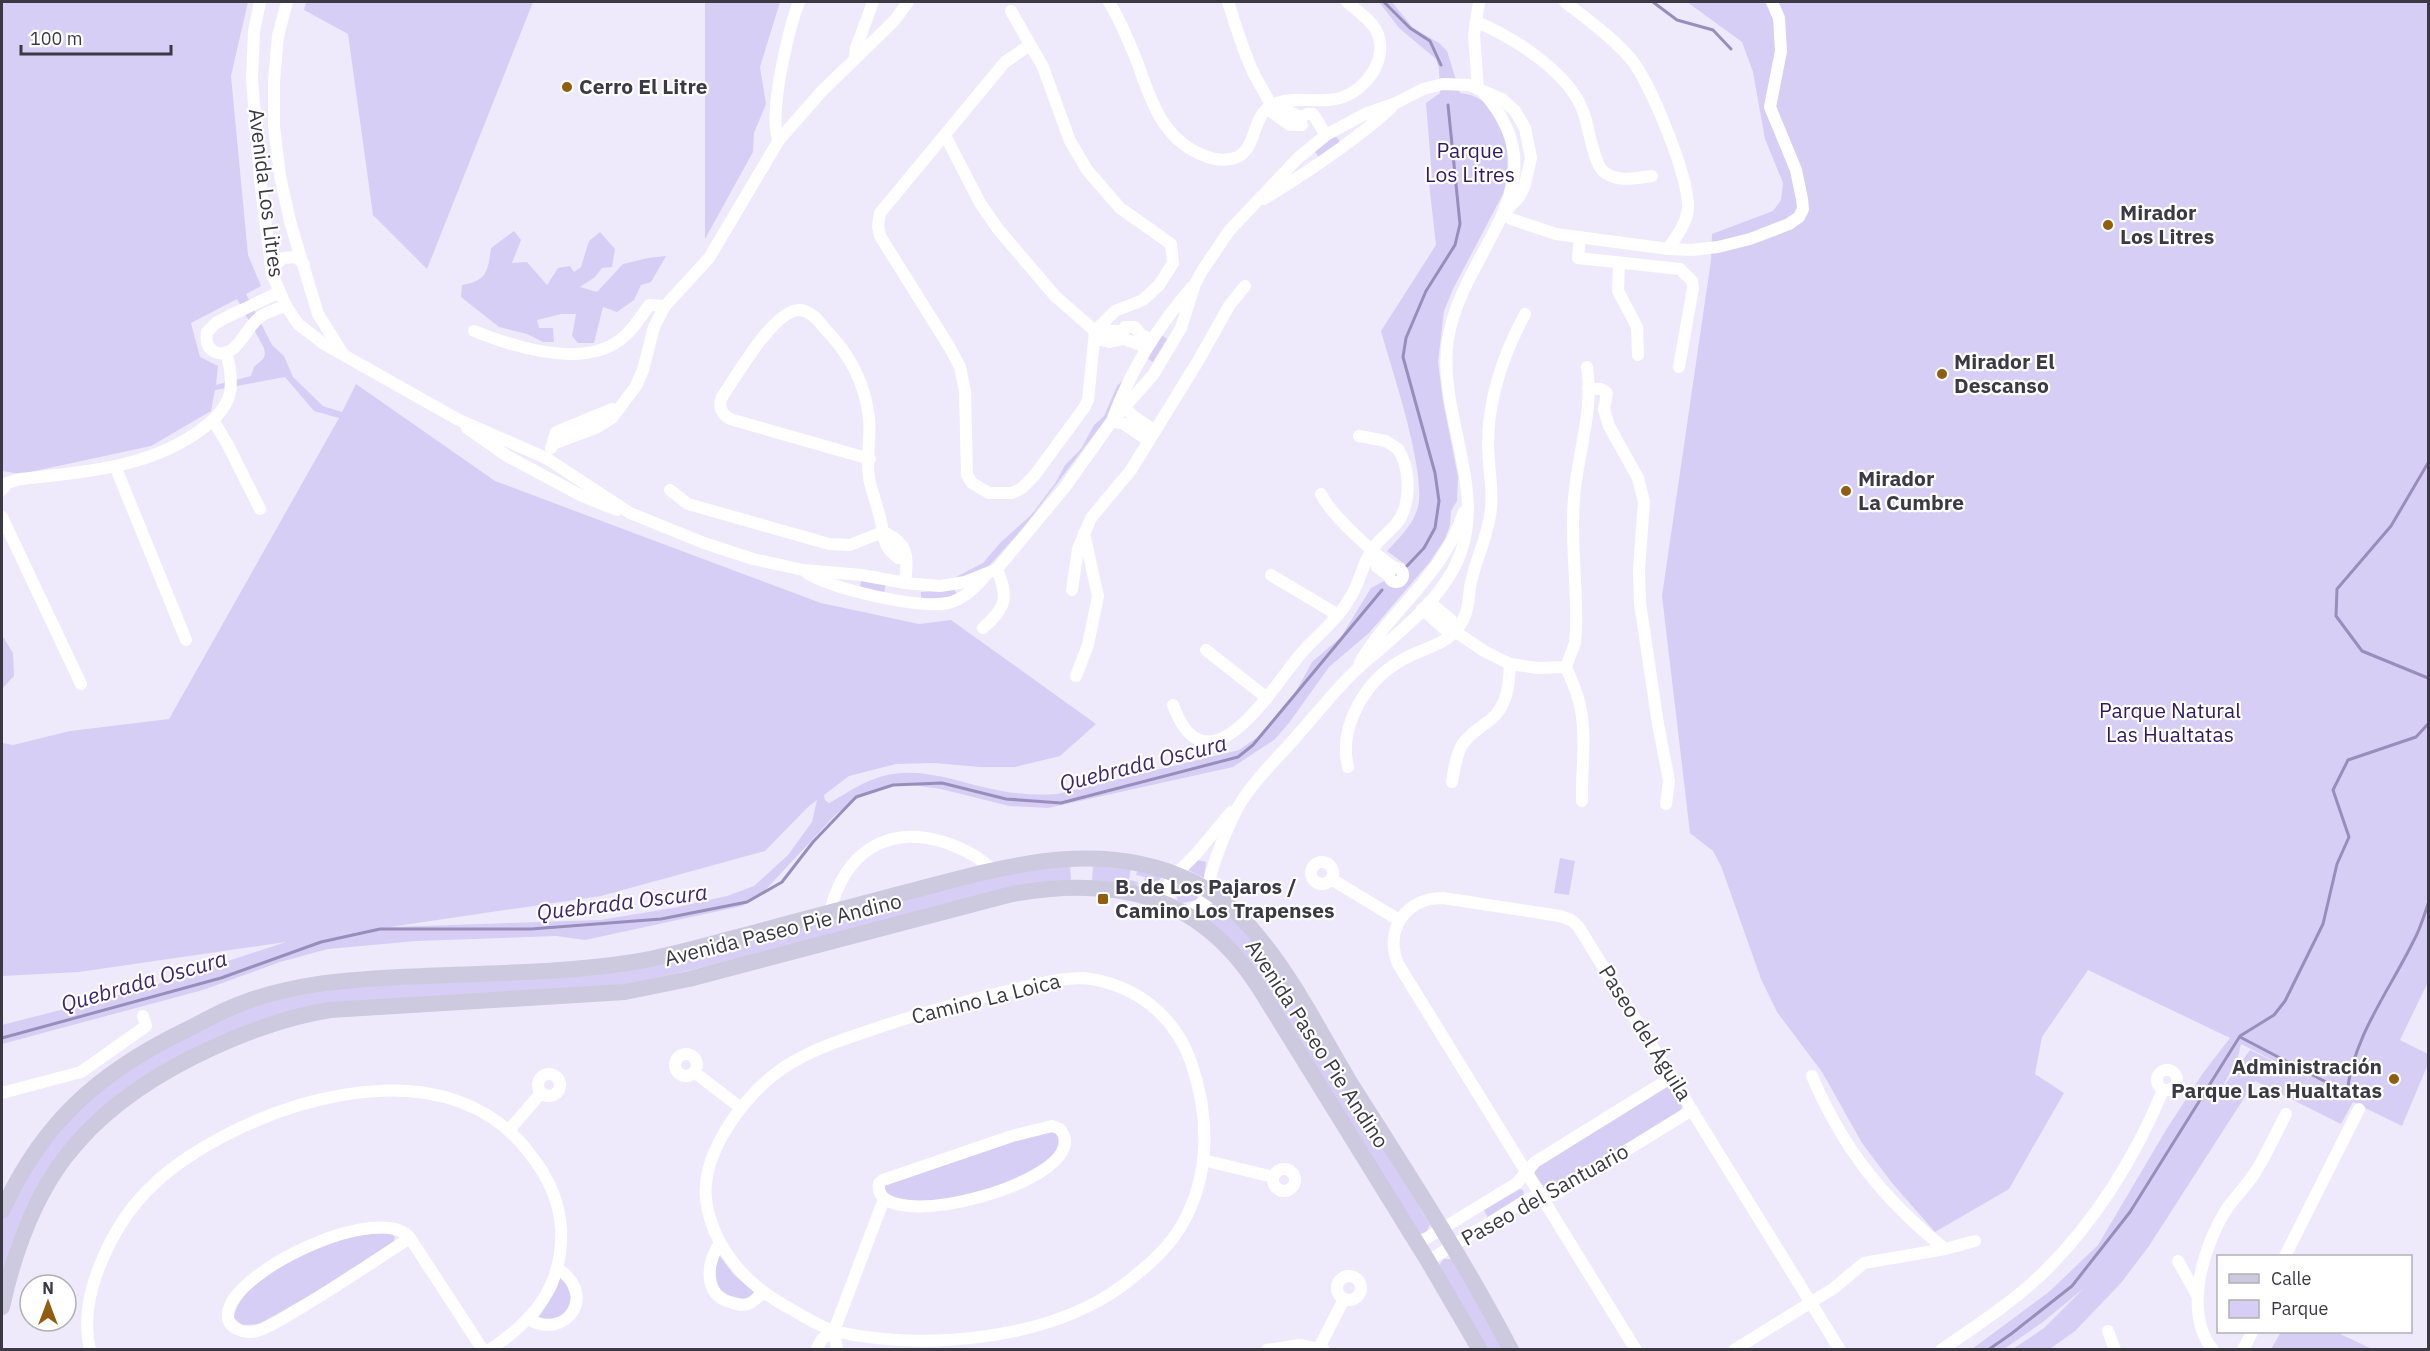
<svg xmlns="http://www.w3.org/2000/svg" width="2430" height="1351" viewBox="0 0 2430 1351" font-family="'IBM Plex Sans',sans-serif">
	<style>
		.green { fill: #d7cef5; fill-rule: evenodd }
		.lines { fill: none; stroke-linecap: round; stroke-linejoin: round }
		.stream { stroke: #998ebb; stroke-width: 3 }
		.minor { stroke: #fff; stroke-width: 12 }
		.secondary { stroke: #cdc9de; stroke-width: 16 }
		.poi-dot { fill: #915d0f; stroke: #fff; stroke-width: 2 }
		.labels { text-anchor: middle; stroke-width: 4.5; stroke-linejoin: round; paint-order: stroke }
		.poi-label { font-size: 21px; font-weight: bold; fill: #3b3944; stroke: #fff; text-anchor: start }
		.park-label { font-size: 21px; fill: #33195e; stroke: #fff }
		.street-label { font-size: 21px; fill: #3b3944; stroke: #fff }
		.water-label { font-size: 22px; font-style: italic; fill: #3f276c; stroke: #fff }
	</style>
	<rect width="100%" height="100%" fill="#eeeafc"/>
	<g class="green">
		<path d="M2,2h246l-17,74 17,179 13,31 -15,8 26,51 12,11 9,21 30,29 19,6 14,-28 139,97 326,122 98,21 32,-4 145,104 -36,32 -45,11h-35l-45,-4 -39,1 -47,12 -25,19 1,5 4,3c18,-10 33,-21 54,-27 35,-9 66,3 100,11 24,6 49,9 74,7l182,-44 23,-16 31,-37 19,-35 29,-25 30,-49 17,-9 18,-14 -19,-14c11,-12 25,-25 30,-41 12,-33 -26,-142 -36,-179l55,-86 -7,-62 3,-6 -6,-74 14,-10 -1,-24 -3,-10 -37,-31 -20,-26h13l21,26 26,15 8,8 13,42c47,4 54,66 43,101l-50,95 -9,22 -6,51 5,39 15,76 -1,24 -6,10 -1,14 -5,14 -16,24 -60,70 -40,34 -40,56 -15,17 -41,27 -185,41 -39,-2 -68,-17 -29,-4h-18l-17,4 -13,5 -28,20 -77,83 -17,9 -157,34 -29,-4 -140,5 -88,8 -48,13 -77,28 -201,54v-19l144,-37 140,-46 -207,30 -77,4v-233l11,2 57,-14 99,-12 170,-301 -25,-7 -29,-34 -70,13 -4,21 -60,35 -130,28 -19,-3zM237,299l27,49c3,12 -3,11 -10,19 -1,3 -2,6 -3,9l-35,9 2,-19 -18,-9 -9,-34zM817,800l-5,22 -24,33 -34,31 -27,10 -54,12 -73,12 -210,7 211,-31 164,-45 44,-45z"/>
		<path d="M306,2h227l-106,267 -54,-54 -25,-181 -44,-24z"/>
		<path d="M705,2h75l-20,65 6,37 -12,29 -1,19 -48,87z"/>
		<path d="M1687,2h741v980l-28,58 28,14v10l-26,62 -49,-24 -12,22 -86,-43 -106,165 -28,37 -46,48 -25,18h-37l31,-21 40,-40 -41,34 -39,27h-32l78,-58 48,-46 68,-115 37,-57 27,-35 -142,-68 -46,67 -7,37 29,19 -55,96 -74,43 -43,-49 -30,-40 -40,-71 -45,-60 -16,-33 -40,-113 -8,-15 -23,-18 -28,-237 49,-336 1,-26 61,-23 8,-11 2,-17 -18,-44 -12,-67 -11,-30zM2241,1044l59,30 -50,-24 -29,40 17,-33z"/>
		<path d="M1335,135l5,7 -21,15 -5,-6z"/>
		<path d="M514,231l7,9 -9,23 15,-1 20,23 11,-17 12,-2 4,6 7,-5 8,-26 11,-9 15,17 -3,18 -10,1 -7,9 -15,10 17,5 26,-28 25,-6 18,-2 -15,26 -10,3 -7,15 -17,12 -14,-5 -9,36h-16l-6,-7 4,-22h-15l-24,6 2,8h14l1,14h-11l-16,-8 -28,-7 -38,-30 1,-12c25,-4 26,-14 29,-37z"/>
		<path d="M1160,334l7,5 -14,23 -7,-4z"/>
		<path d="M1127,376l-15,35 -88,116 -35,39 -17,10 -18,2 29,-15 17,-20 32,-29 24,-32 9,-17 16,-16 13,-24 10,-9 13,-30z"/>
		<path d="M864,580l22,4 -2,9 -24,-6 1,-6z"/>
		<path d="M954,590l3,3 -9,5 -27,2v-8z"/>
		<path d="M2,635l11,18 1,23 -12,13z"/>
		<path d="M1560,858l15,3 -6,34 -15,-2z"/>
		<path d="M1198,860l8,2 -2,16 -16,-8z"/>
		<path d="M1070,864l1,17 -449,105 -259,16 -216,73 -126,144 -10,26 -9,34v-58l10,-24 42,-63 53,-51 97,-57 65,-26 66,-13 243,-13 418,-99z"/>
		<path d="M1093,864l38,3 -2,13 9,2 -1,6 -45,-7z"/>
		<path d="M1138,868l24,7 -3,6v14l-17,-5 3,-13 -9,-2z"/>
		<path d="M1178,884l20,13 -2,3 -13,3 -5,-2 -4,-12z"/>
		<path d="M1214,902l38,36 34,50 144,237 -4,8 -7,1 -45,-71 -175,-247 6,-3z"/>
		<path d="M1666,1085l7,3 10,17 -3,7 -127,79 -7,-1 -11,-16v-8z"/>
		<path d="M1050,1132l6,1 3,3c-1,6 -1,13 -5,18 -16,19 -86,45 -111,47 -19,2 -38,0 -56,-7l-3,-8 138,-48z"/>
		<path d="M1520,1189l3,1 1,6 -36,22 -4,-8z"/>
		<path d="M387,1233l5,1 3,4 -2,4 -68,45 -66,37 -17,1 -8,-7c3,-35 73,-67 103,-77 16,-6 33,-7 50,-8z"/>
		<path d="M719,1255l15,20 20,17c-6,13 -19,6 -30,4 -9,-13 -11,-27 -5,-41z"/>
		<path d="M1444,1259h7l54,90h-20l-46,-84z"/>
		<path d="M560,1278h4l8,21 -6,15 -18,7 -9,-4 17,-27z"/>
		<path d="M2281,1332h55l36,17h-101z"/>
	</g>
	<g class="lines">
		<g class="stream">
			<path d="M1384,2l26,26 20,13 11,24"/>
			<path d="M1653,2l24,18 36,10 18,19"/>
			<path d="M2428,463l-37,63 -54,63 -1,27 26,35 66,27"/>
			<path d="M1407,566l17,-18 11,-20 4,-27 -4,-28 -32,-116 3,-19 20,-47 29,-46 5,-21 -12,-119"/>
			<path d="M2240,1037l107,56c6,-56 42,-102 66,-151 7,-12 11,-26 15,-38"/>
			<path d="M2,1038l219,-60 100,-36 59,-13h151l130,-10 86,-17 35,-20 31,-40 43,-45 37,-12 49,-2 64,16 55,4 177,-46 15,-12 129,-155"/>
			<path d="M1988,1350l23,-16 61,-48 58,-74 110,-176 34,-21 11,-14 38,-77 14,-60 12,-27 -16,-47 15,-30 68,-23 12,-13"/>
		</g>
		<g class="minor">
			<path d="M260,2l-6,29 -2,48 8,101 12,94 14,32 12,18 26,20 133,75 89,39 84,55 74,30 49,16 50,11 59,5 43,8 35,3 25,-4 32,-13 68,-82 47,-66 41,-46 28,-47 14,-44 7,-13 27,-40 69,-73 28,-23 39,-21 31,-11 27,-14 20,-5 26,1 33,14 13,12 10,17 6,30 -7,30 -5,9 -16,17"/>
			<path d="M287,2l-9,34 -4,45v45l6,50 11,49 27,89 25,40"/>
			<path d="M1109,2c11,18 19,37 27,57 14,38 24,77 64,95 11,5 23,8 35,4 24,-8 15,-47 42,-55 21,-7 42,1 63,-5 27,-8 50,-41 36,-68 -6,-11 -20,-20 -29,-28"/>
			<path d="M1228,2c8,24 15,49 26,72 6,13 16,24 19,39l17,12h12"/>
			<path d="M1565,2c22,17 47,35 66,57 20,25 58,118 57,149 -1,15 -12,29 -20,41"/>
			<path d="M1011,11l32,56 27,74 17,29 33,38 51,36 2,19 -14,22 -16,15 -28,11 -20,20 -7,69 -4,8 -50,68 -12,12 -10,5h-23l-17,-10 -5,-8 -2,-84 -5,-24 -10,-19 -70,-112 -2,-10 2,-13 125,-151 25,-17"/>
			<path d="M1477,22c37,16 94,51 107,92 5,14 9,47 19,57 13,12 34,7 49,5"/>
			<path d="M855,59l1,-11 17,-46"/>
			<path d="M1478,89l-4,-54 5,-33"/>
			<path d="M1271,104l30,13 6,-3h6l13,21"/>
			<path d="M945,135l35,68 18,26 57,67 40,35 6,9 9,2 14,-3"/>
			<path d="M779,140c-12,-20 10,-115 20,-138"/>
			<path d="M1264,199c44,-27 88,-56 127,-91"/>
			<path d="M1503,214l8,5 45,15 112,15 24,1 26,-3 32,-8 39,-15 10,-7 4,-8 -1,-10 -6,-29 -26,-63 11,-56 -2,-33 -7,-16"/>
			<path d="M1580,237l-2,21 102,11 12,12 1,7 -14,79"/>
			<path d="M1619,263l-1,28 19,36 1,28"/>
			<path d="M271,269l12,-11 13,-1 8,7"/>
			<path d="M280,292l-51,24 -13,7 -9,9c-1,8 -1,16 8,20 21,9 31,-26 45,-35 8,-6 17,-8 26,-11"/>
			<path d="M474,331c40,16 107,38 146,9 12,-9 21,-23 29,-35l16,1"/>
			<path d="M1095,331h27"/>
			<path d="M1146,350l-5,-5 -17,-6 -2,-8 3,-4h10l5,7 12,6"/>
			<path d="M1588,389h13l6,4 -3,16 5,17 29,52 6,24 -5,67 1,34 18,121 11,57 -3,23"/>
			<path d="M1125,408l8,8 21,14"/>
			<path d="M1113,418c18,-48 45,-92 79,-131"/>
			<path d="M213,420l15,25 32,64"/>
			<path d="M1112,421l12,3 25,17"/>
			<path d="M467,428l40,28 75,40 35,14"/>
			<path d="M553,444l43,-16 16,-10 24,-32 7,-16 11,-43 11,-21 44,-48 70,-118 42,-48 73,-71 14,-19"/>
			<path d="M551,448l5,-16 56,-23"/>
			<path d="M870,459l-140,-40c-9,-5 -12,-13 -8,-22 14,-20 52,-88 78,-87 11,1 19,11 25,19 24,24 40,55 44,89 2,20 -3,40 0,60 3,15 9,29 12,44 2,7 2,16 5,22 2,6 8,10 12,14h7"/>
			<path d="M115,466l71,174"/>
			<path d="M2,490l5,-7 13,-4c65,-7 133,-11 186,-53 10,-8 21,-20 24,-33 2,-14 0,-28 -4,-41"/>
			<path d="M670,490l18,14 141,40 21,1 33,-13"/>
			<path d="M1321,494c10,21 54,61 74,74"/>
			<path d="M2,517l79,167"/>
			<path d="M883,532c26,11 25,24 22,51"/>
			<path d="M1372,550l5,17 11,8"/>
			<circle cx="1396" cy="575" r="7"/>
			<path d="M807,573c25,16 111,36 141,30 14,-3 28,-16 37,-27"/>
			<path d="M1271,575l67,40"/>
			<path d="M1072,590l6,-41 13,-31 40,-48 67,-109 31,-55 16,-20"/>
			<path d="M1429,602l22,18 5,12"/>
			<path d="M1422,609l25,22 9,1 28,19 26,13 28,4 28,-1"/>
			<path d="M983,628c23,-21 26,-29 14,-59"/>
			<path d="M1206,650l61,48"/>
			<path d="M1360,662c34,-56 82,-85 104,-150"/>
			<path d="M1076,676l12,-31 10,-49 -14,-63"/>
			<path d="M1173,705c34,92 97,-14 126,-49 16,-20 38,-35 51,-58 9,-14 12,-31 20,-45 9,-17 28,-24 34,-43 6,-19 5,-44 -6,-61l-12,-8 -27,-5"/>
			<path d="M1348,767c-10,-41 18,-87 54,-107 24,-14 49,-14 62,-42 6,-13 4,-27 8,-40 6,-24 17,-45 19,-70 2,-22 -3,-43 -3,-64 0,-47 15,-89 37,-130"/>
			<path d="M1452,782c2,-13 4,-26 10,-37 7,-11 18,-17 28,-25 18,-14 19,-35 20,-56"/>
			<path d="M1582,801c-1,-34 6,-70 -4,-103 -3,-11 -8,-21 -12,-31l9,-24 1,-11c2,-44 -6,-88 -2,-133 3,-44 20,-88 13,-132"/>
			<circle cx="1322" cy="873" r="11"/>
			<path d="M1331,879l68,41"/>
			<path d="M1169,905l-2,-13 4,-13 25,-25 35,-42"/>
			<path d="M830,912c14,-58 55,-88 114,-70 17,6 36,14 48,28"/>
			<path d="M1186,914l19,-13c3,-9 3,-18 6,-27 6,-22 16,-45 26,-65 14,-26 39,-49 59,-72 19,-21 38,-46 59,-66 35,-32 76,-60 99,-103 39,-74 -18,-153 -6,-229 15,-92 117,-155 35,-247"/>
			<path d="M1084,978c50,6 90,36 107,84 19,55 20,115 -11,166 -14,23 -36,41 -58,58 -76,55 -199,65 -289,45 -15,-6 -29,-14 -42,-22 -21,-11 -39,-24 -54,-42 -16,-19 -28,-43 -31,-68 -5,-47 40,-106 77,-131 27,-18 58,-28 88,-38 43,-15 87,-27 132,-38 27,-6 54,-14 81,-14z"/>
			<circle cx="686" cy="1065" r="11"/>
			<circle cx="2167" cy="1080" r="10"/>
			<path d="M694,1072l47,36"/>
			<circle cx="549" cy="1085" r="11"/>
			<path d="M1812,1076c31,73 72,124 133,173"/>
			<path d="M2,1093l79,-21 65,-46 -3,-10"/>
			<path d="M1052,1126l8,3c42,50 -191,112 -181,54l4,-3 129,-44z"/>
			<path d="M509,1130l32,-37"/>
			<path d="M1203,1160l70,17"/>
			<circle cx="1284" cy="1180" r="11"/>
			<path d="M410,1238c-36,23 -71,47 -108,69 -14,8 -29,19 -45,24 -12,3 -31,-2 -29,-18 5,-43 153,-112 182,-75l73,112"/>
			<path d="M720,1243c-13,19 -18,51 10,59 6,2 12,4 18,2 6,-2 11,-8 15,-12"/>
			<path d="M1417,1244l100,-61 18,-21 137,-85"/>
			<path d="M2285,1256l74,-147"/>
			<path d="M1428,1261l100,-62 26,-4 138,-85"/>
			<path d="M2178,1261l19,34"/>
			<circle cx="1349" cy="1288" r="12"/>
			<path d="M528,1319c38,22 71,-24 29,-51"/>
			<path d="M2108,1331l7,19"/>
			<path d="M1319,1348l25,-49"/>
			<path d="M90,1350c-7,-29 -1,-58 10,-85 12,-30 31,-60 55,-82 20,-19 43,-33 67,-46 92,-49 235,-80 308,17 17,21 29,47 31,74 3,57 -27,93 -72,122"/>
			<path d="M816,1350l6,-11 12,-8"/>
			<path d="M837,1350l-3,-19 50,-132"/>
			<path d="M1267,1350l32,-5 25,5"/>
			<path d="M1636,1350l-238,-386c-14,-35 8,-66 45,-66l117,18 11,4 7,6 262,424"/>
			<path d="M1734,1350l100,-62 30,-25 81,-14 30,-8"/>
			<path d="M1941,1350c35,-24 72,-48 103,-78 51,-50 92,-116 119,-182"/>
			<path d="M2213,1350c-31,-38 -9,-107 15,-143 9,-12 20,-23 28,-36 11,-18 20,-38 30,-57"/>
			<path d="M2243,1350l9,-18"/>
		</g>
		<g class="secondary">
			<path d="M2,1211c40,-88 96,-138 182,-180 17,-8 33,-18 51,-25 53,-22 108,-26 165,-29 78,-4 157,-3 234,-15 40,-7 79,-19 119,-29 51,-14 102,-27 154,-41 93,-24 192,-56 284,-11 25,12 47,31 65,53 38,45 65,100 95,150 55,87 112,174 160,266"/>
			<path d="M2,1307c27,-123 78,-193 191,-250 45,-22 88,-39 137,-47l295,-18 64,-13 323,-85c103,-18 186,-1 246,92l170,275 52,89"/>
		</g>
	</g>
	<g class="poi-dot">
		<circle cx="567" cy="87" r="6"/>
		<circle cx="2108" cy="225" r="6"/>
		<circle cx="1942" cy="374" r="6"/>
		<circle cx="1846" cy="491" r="6"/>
		<rect x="1097" y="893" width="12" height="12" rx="3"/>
		<circle cx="2394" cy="1079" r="6"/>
	</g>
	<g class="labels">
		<g class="poi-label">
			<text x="579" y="94">Cerro El Litre</text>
			<text x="2120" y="220">Mirador<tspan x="2120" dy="24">Los Litres</tspan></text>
			<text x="1954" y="369">Mirador El<tspan x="1954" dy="24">Descanso</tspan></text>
			<text x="1858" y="486">Mirador<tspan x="1858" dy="24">La Cumbre</tspan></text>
			<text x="1115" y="894">B. de Los Pajaros /<tspan x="1115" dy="24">Camino Los Trapenses</tspan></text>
			<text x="2382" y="1074" text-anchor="end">Administración<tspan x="2382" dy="24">Parque Las Hualtatas</tspan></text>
		</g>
		<g class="park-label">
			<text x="1470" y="158">Parque<tspan x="1470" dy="24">Los Litres</tspan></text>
			<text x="2170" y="718">Parque Natural<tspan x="2170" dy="24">Las Hualtatas</tspan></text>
		</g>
		<g class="street-label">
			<text transform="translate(266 193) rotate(83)" y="7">Avenida Los Litres</text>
			<text transform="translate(783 930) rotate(-14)" y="7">Avenida Paseo Pie Andino</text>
			<text transform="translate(986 999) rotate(-14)" y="7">Camino La Loica</text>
			<text transform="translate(1645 1033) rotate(58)" y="7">Paseo del Águila</text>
			<text transform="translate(1317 1044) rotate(57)" y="7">Avenida Paseo Pie Andino</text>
			<text transform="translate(1545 1195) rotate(-29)" y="7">Paseo del Santuario</text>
		</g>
		<g class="water-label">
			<text transform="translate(1143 763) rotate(-14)" y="8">Quebrada Oscura</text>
			<text transform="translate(622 902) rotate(-7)" y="8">Quebrada Oscura</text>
			<text transform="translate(144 981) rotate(-16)" y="8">Quebrada Oscura</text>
		</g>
	</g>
	<rect width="2430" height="1351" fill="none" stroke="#3b3944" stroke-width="6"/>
	<rect x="2217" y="1255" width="195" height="78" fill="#ffffff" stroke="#b1b0b4" stroke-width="1.5"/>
	<rect x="2229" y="1274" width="30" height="9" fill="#cdc9de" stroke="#b1b0b4" stroke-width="1.5"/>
	<text x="2271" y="1285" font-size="18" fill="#3b3944">Calle</text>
	<rect x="2229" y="1300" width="30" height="18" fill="#d7cef5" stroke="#b1b0b4" stroke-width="1.5"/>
	<text x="2271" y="1315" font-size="18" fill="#3b3944">Parque</text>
	<g transform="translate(48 1303)"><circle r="28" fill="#ffffff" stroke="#b1b0b4" stroke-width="1.5"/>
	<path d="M0-4.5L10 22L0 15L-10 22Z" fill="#915d0f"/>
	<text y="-9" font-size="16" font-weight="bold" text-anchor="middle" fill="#3b3944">N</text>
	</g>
	<path d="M21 45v9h150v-9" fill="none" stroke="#3b3944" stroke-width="3"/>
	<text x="30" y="45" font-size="18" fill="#3b3944" stroke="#ffffff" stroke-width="4.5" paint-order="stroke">100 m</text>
</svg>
